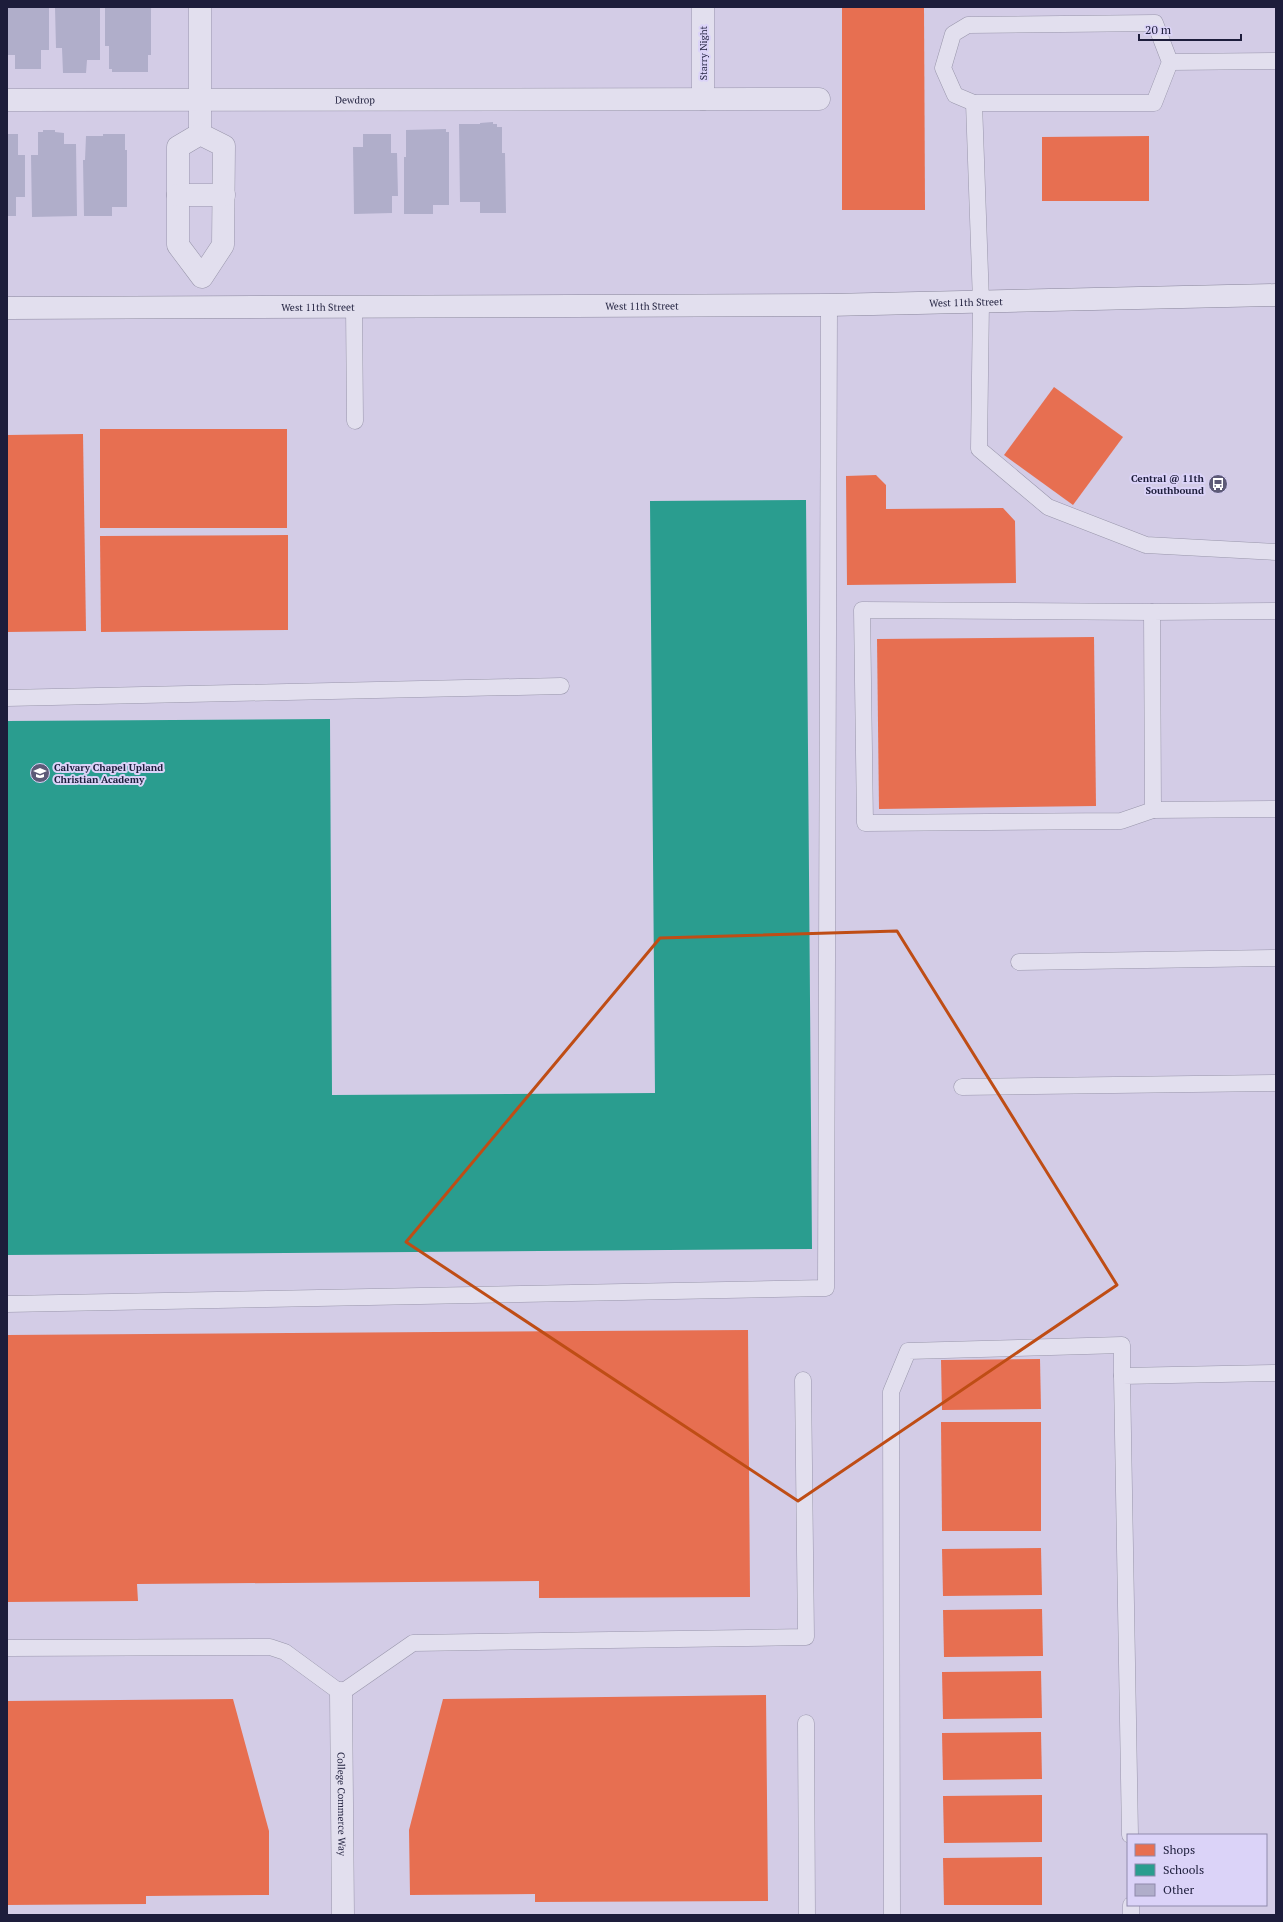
<svg xmlns="http://www.w3.org/2000/svg" width="1283" height="1922" viewBox="0 0 1283 1922" font-family="'PT Serif',serif">
	<style>
		.shops { fill: #e76f51 }
		.schools { fill: #2a9d8f }
		.building { fill: #b0aeca }
		.lines { fill: none; stroke-linecap: round; stroke-linejoin: round }
		.lane-casing { stroke: #9996ab; stroke-width: 17 }
		.street-casing { stroke: #9996ab; stroke-width: 23 }
		.secondary-casing { stroke: #89869b; stroke-width: 23 }
		.lane { stroke: #e2dfee; stroke-width: 16 }
		.street { stroke: #e2dfee; stroke-width: 22 }
		.secondary { stroke: #e2dfee; stroke-width: 22 }
		.marked { fill: none; stroke: #bf4d15; stroke-width: 3; stroke-linejoin: round }
		.labels { text-anchor: middle; stroke-width: 4; stroke-linejoin: round; paint-order: stroke }
		.street-label { font-size: 10px; fill: #1d1d3b; stroke: #dbd3f8 }
		.poi-label { font-size: 10px; font-weight: bold; fill: #1d1d3b; stroke: #dbd3f8; text-anchor: end }
	</style>
	<rect width="100%" height="100%" fill="#d3cce6"/>
	<g class="shops">
		<path d="M842,7h82l1,203h-83z"/>
		<path d="M1149,136v65h-107v-64z"/>
		<path d="M1054,387l69,50 -50,68 -69,-50z"/>
		<rect x="100" y="429" width="187" height="99"/>
		<path d="M83,434l3,197 -79,1v-197z"/>
		<path d="M876,475l10,10v24l117,-1 12,13 1,62 -169,2 -1,-109z"/>
		<path d="M288,535v95l-187,2 -1,-96z"/>
		<path d="M1094,637l2,169 -217,3 -2,-170z"/>
		<path d="M748,1330l2,267 -211,1v-17l-402,3 1,17 -131,1v-267z"/>
		<path d="M1040,1359l1,50 -99,1 -1,-50z"/>
		<path d="M941,1422h100v109h-99z"/>
		<path d="M1041,1548l1,47 -99,1 -1,-47z"/>
		<path d="M1042,1609l1,47 -99,1 -1,-47z"/>
		<path d="M1041,1671l1,47 -99,1 -1,-47z"/>
		<path d="M766,1695l2,206 -233,1v-8l-125,1 -1,-65 34,-131z"/>
		<path d="M233,1699l36,132v64l-123,1v8l-139,1v-204z"/>
		<path d="M1041,1732l1,47 -99,1 -1,-47z"/>
		<path d="M1042,1795v47l-98,1 -1,-47z"/>
		<path d="M1042,1857v48h-98l-1,-47z"/>
	</g>
	<path class="schools" d="M806,500l6,749 -805,6v-534l323,-2 2,376 323,-2 -5,-592z"/>
	<g class="building">
		<path d="M7,7l42,1v42h-8v19h-26v-14h-8z"/>
		<path d="M55,7h45v53h-13l-1,13h-23l-1,-25h-6z"/>
		<path d="M105,7h46v48h-3v17h-36v-3h-3v-23h-4z"/>
		<path d="M493,122v2h4v3h5v26h3l1,60h-26v-11h-20l-1,-78h21v-1z"/>
		<path d="M446,129v3h3v73h-16v9h-29v-57h2v-27z"/>
		<path d="M43,130h12v2l9,1v11h12l1,72 -45,1 -1,-62h7v-23h5z"/>
		<path d="M7,134h11v21h7v42h-9v19h-9z"/>
		<path d="M103,134h22v16h2v57h-15v9h-28l-1,-56h2l1,-24h17z"/>
		<path d="M363,134h28v19h6l1,43h-6v17l-38,1 -1,-67h10z"/>
	</g>
	<g class="lines">
		<g class="lane-casing">
			<g id="lane">
				<path d="M1155,23l15,39 -16,41h-180l-19,-8 -12,-27 10,-34 15,-9z"/>
				<path d="M1170,62l106,-1"/>
				<path d="M974,103l7,199 -2,147 69,58 98,38 130,7"/>
				<path d="M354,306l1,115"/>
				<path d="M1276,611l-124,1 1,198 123,-1"/>
				<path d="M1152,612l-290,-2 3,213 256,-2 32,-11"/>
				<path d="M7,698l554,-12"/>
				<path d="M1019,962l257,-4"/>
				<path d="M962,1087l314,-4"/>
				<path d="M7,1304l819,-16 3,-983"/>
				<path d="M7,1648l263,-1 15,5 56,41 72,-50 393,-6 -3,-257"/>
				<path d="M806,1723l1,192"/>
				<path d="M1130,1835l-8,-459 154,-3"/>
				<path d="M1131,1905v10"/>
				<path d="M892,1915l-1,-523 17,-41 214,-6v31"/>
			</g>
		</g>
		<g class="street-casing">
			<g id="street">
				<path d="M200,7v127"/>
				<path d="M703,7v92"/>
				<path id="s1" d="M7,100l812,-1"/>
				<path d="M200,134l24,12 -1,99 -21,32 -24,-32v-98z"/>
				<path d="M178,195h46"/>
				<path id="s2" d="M341,1693l2,222"/>
			</g>
		</g>
		<g class="secondary-casing">
			<g id="secondary">
				<path id="s3" d="M7,308l822,-3 447,-10"/>
			</g>
		</g>
		<use href="#lane" class="lane"/>
		<use href="#street" class="street"/>
		<use href="#secondary" class="secondary"/>
	</g>
	<path class="marked" d="M897,931l220,354 -319,216 -392,-259 254,-304z"/>
	<defs>
		<g id="bus-disc" transform="scale(1)"><circle r="9.5" fill="#5d5a77" stroke="#dbd3f8"/><path d="M-5-6H5V4H4V6H2V4H-2V6H-4V4H-5ZM-3.5-4V0h7V-4ZM-3.5 1.2v1.5H-2V1.2ZM2 1.2v1.5H3.5V1.2Z" fill="#fff"/></g>
		<g id="school-disc" transform="scale(1)"><circle r="9.5" fill="#5d5a77" stroke="#dbd3f8"/><path d="M0-5L7-2L0 1L-7-2ZM-4 1L0 2.5L4 1V4Q0 6-4 4Z" fill="#fff"/></g>
	</defs>
	<g fill-rule="evenodd">
		<use href="#bus-disc" x="1218" y="484"/>
		<use href="#school-disc" x="40" y="773"/>
	</g>
	<g class="labels">
		<g class="street-label">
			<text transform="translate(703 53) rotate(-90)" y="4">Starry Night</text>
			<text dy="4" stroke="none"><textPath href="#s1" startOffset="348">Dewdrop</textPath></text>
			<text dy="4" stroke="none"><textPath href="#s3" startOffset="959">West 11th Street</textPath></text>
			<text dy="4" stroke="none"><textPath href="#s3" startOffset="635">West 11th Street</textPath></text>
			<text dy="4" stroke="none"><textPath href="#s3" startOffset="311">West 11th Street</textPath></text>
			<text dy="4" stroke="none"><textPath href="#s2" startOffset="111">College Commerce Way</textPath></text>
		</g>
		<g class="poi-label">
			<text x="1204" y="482">Central @ 11th<tspan x="1204" dy="12">Southbound</tspan></text>
			<text x="54" y="771" text-anchor="start">Calvary Chapel Upland<tspan x="54" dy="12">Christian Academy</tspan></text>
		</g>
	</g>
	<rect width="1283" height="1922" fill="none" stroke="#1d1d3b" stroke-width="16"/>
	<rect x="1127" y="1834" width="140" height="72" fill="#dbd3f8" stroke="#8f8aac"/>
	<rect x="1135" y="1844" width="20" height="12" fill="#e76f51" stroke="#8f8aac"/>
	<text x="1163" y="1854" font-size="12" fill="#1d1d3b">Shops</text>
	<rect x="1135" y="1864" width="20" height="12" fill="#2a9d8f" stroke="#8f8aac"/>
	<text x="1163" y="1874" font-size="12" fill="#1d1d3b">Schools</text>
	<rect x="1135" y="1884" width="20" height="12" fill="#b0aeca" stroke="#8f8aac"/>
	<text x="1163" y="1894" font-size="12" fill="#1d1d3b">Other</text>
	<path d="M1139 34v6h102v-6" fill="none" stroke="#1d1d3b" stroke-width="2"/>
	<text x="1145" y="34" font-size="12" fill="#1d1d3b" stroke="#dbd3f8" stroke-width="3" paint-order="stroke">20 m</text>
</svg>
